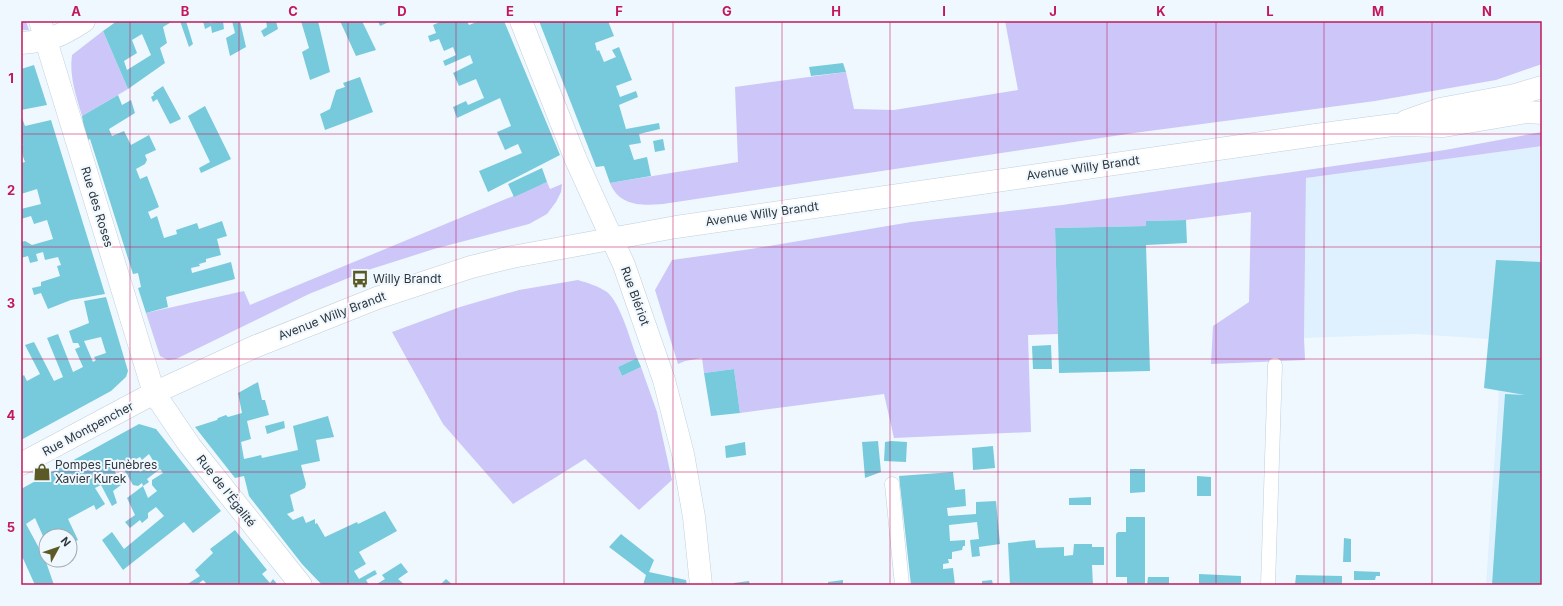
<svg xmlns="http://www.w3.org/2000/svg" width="1563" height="606" viewBox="0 0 1563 606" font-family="Inter,sans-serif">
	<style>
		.built { fill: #dff1fe }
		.green { fill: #cdc6f8 }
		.building { fill: #77cadb; fill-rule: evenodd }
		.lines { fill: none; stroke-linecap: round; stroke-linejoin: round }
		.service-casing { stroke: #c1d0db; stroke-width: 15 }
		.minor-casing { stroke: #c1d0db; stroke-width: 23 }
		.secondary-casing { stroke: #c1d0db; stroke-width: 23 }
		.service { stroke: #fff; stroke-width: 14 }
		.minor { stroke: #fff; stroke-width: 22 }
		.secondary { stroke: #fff; stroke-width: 22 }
		.grid { fill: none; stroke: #c2185b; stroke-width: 1; stroke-opacity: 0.55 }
		.labels { text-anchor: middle; stroke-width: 4; stroke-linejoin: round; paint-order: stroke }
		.street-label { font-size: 12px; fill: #30353a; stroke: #eff8ff }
		.poi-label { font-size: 12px; fill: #30353a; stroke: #eff8ff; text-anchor: start }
		.neatline { fill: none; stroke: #c2185b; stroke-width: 1.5 }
		.grid-label { font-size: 13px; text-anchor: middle; font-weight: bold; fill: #c2185b }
	</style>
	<rect width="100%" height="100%" fill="#eff8ff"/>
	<path class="built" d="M1542,146v439h-56l13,-194 -15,-3 4,-49 -73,-5 -111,4 2,-160z"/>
	<g class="green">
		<path d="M21,21h5l3,9h-8z"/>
		<path d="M1005,21h537v43l-46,16 -121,21 -241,32 -471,71c-21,2 -44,2 -53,-21l128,-21 -3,-75 111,-15 8,37 40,1 124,-20z"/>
		<path d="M103,31l25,58 -46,27c-6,-21 -13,-40 -10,-61z"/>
		<path d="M1542,132v14l-236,32 -2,160 1,22 -94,4 2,-38 36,-24 2,-90 -65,8 -40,1v5l-91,2 3,106 -30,1 3,97 -137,6 -10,-44 -144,19 -6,-44 -30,4 -2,-15 -17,3 -7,3 -23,-74 17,-30 79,-11 160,-27 151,-17 383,-55z"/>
		<path d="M547,182l3,7 12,-5 -1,8 -5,10 -9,12 -18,10 -95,25 -66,21 -59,24 -133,65 -8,1 -8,-4 -14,-43 98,-22 6,14z"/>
		<path d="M578,280c10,3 20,6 29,12 14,12 23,48 30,66l-19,9 4,9 19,-9 16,45 15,68 -33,30 -54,-51 -72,45 -70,-80 -51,-92 68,-25 59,-17z"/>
	</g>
	<g class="building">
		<path d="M117,21h56l-10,6 4,16 -7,5 5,15 -37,26 -25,-58zM142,34l9,21 -24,15 -3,-9 13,-8 -5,-13z"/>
		<path d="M180,21h6l7,23 -4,3z"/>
		<path d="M203,21h6v2l14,-2 1,8 -12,4 -1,-7 -6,3z"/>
		<path d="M232,21h8l6,26 -16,9 -4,-18 9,-5z"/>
		<path d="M266,21h10l2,8 -14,8 -3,-6 6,-4z"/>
		<path d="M301,21h17l12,51 -20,8 -8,-28 7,-4z"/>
		<path d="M340,21h22l14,29 -20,6z"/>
		<path d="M378,21h13l-11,5z"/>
		<path d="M442,21h25l2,4 10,-4h25l56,134 -72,37 -9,-21 43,-18 -4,-9 -13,6 -8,-18 14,-6 -11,-28 -43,20 -4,-11 13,-6 2,4 16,-7 -8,-19 -17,7 -6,-13 20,-10 -3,-8 -25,11 -2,-5 13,-6 -3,-8 -9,4 -5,-12 -9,3 -2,-6 8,-3 -3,-8z"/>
		<path d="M539,21h69l6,15 -19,7 2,8 2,-1 5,12 12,-5 -4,-7 7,-3 13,33 -16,6 4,11 16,-6 2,6 -19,8 7,24 33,-6 1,6 -21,5 2,9 -12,2 5,15 13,-3 4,19 -41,7 -6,-17 -8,1z"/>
		<path d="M843,63l3,9 -35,4 -2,-9z"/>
		<path d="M34,65l13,40 -26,5v-41z"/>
		<path d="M360,77l13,35 -48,18 -5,-16 10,-5 6,-19 9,-3 -2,-4z"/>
		<path d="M163,86l18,33 -11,5 -13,-25 -4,3 -2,-5 3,-2 -1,-2z"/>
		<path d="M118,95l4,10 9,-5 4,13 -26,16 3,7 12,-5 7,14 18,-10 7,15 -11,5 2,5 -2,4 -9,5 4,10 7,-3 12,31 -11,5 3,7 6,-3 7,22 13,-4 -1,-4 21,-7 2,6 23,-8 5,15 -10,3 4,16 -15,4v3l-7,2 1,2 -9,2 1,5 39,-11 4,17 -69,18 2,10 -22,6 -8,-25 3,-1 -3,-14 -5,1 -43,-135 -4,2 -4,-25z"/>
		<path d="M205,106l26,53 -30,14 -2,-5 11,-6 -22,-46z"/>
		<path d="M21,115l4,11 26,-6 54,174 -34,6 -23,9 -7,-16 -7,2 -2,-7 9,-2v-4l19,-6 -3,-10 4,-1 -3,-8 -13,3 -2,-8 -7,2 2,7 -8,2 -2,-7 -7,2v-16l4,-1 7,4 21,-6 -6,-19 -13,4 -3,-8 -10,3v-10l20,-5 -4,-15 -16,5v-31l4,-1 -4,-11v-5l2,-1 -2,-5z"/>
		<path d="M663,139l2,11 -10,2 -2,-11z"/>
		<path d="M542,168l5,14 -33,15 -6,-13z"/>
		<path d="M1186,220l1,23 -41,2 4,126 -91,2 -4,-145 91,-2v-5z"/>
		<path d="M1496,260l46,2v323h-50l13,-191 20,1 -41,-7z"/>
		<path d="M106,297l22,74 -2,6 -15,14 -90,49v-63l3,-2 3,6 13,-7 -15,-29 9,-3 20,39 9,-4 -16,-39 11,-4 15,38 10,-5 -8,-18 5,-2 -2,-4h-5l-4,-12 20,-8 -5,-22zM101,337l5,16 -12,4 2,3 -3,2 -9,-21z"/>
		<path d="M1051,345l1,24h-19l-1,-23z"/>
		<path d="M637,358l4,9 -19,9 -4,-9z"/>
		<path d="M734,369l6,44 -29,3 -7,-43z"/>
		<path d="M258,382l4,18h3l4,15 -22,6 4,18 -10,3 3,17 17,-4 1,3 36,-8 -5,-24 35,-10 6,21 -18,3 4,21 -19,4 5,19 -1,4 -15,7 4,16 -7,3 6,6 10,-4 3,7 9,-4v5l2,-1 8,14 32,-15 1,2 27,-13 12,20 -38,21 7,12 -12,7 5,8 16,-9 2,4 -11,6 3,5h-47l-20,-21 -53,-68 -5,-20 -9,2 -40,-51 22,-7 1,-2 8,-3 2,2 14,-4 -4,-20z"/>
		<path d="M284,421l1,7 -18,6 -2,-8z"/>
		<path d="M139,424l17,5 65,82 -28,22 -9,-11 -61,48 -21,-30 10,-8 12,17 40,-33 -8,-9 -8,6v5l-6,5 -2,-3 -10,8 -5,-6 10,-7 -8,-17 16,-12 5,12 9,-7 -5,-6v-5l11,-7 -3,-4 -13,10 2,3 -6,4 -1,-3 -4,3 -5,-1 -15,-26 -7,4 10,22 -8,6 4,12 -5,3 -11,-21 -6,3 10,16 -9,6 -2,-5 -26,14 10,21 -8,4v-8h-24v7l-11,-25 -9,6 19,35 9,26h-19l-14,-31v-65zM149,454l5,8 -14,10 -6,-12 6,-3 2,3z"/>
		<path d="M878,441l3,31 -16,6 -3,-36z"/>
		<path d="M891,441l16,1 -1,20 -22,-1 1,-19z"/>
		<path d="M745,442l1,13 -20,3 -1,-12z"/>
		<path d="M993,446l2,22 -22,2 -1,-22z"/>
		<path d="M1130,469h15v23l-15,1z"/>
		<path d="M953,472l2,18 10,-1 1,17 -19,2 1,8 28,-2v-12l20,-1 4,43 -21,3 1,9 -8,1 -2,-17 9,-1 -2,-17 -28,3 1,16 15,-1v6h-2l-1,4 -10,2v7h-4l1,4 -6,1v5l10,-1 2,17h-44l-12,-109z"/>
		<path d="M1197,476l14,1v19h-14z"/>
		<path d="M1091,497v8h-22v-7z"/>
		<path d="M1126,517h19v68h-18v-8h-11v-43l2,-2h8z"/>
		<path d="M235,530l32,40 -5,4 8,9 3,-4 5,6h-74l2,-2 -3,-3 -6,5h-11l14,-9 -5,-6 18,-17 -3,-4z"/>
		<path d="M621,534l33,26 -5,12 37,8 1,5h-44l3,-10 -37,-28z"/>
		<path d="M1344,538l7,1v23h-8z"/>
		<path d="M1035,540l1,8 28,-1v9l9,-1 1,-11h18v3h12v18h-12l1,20h-83l-2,-42z"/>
		<path d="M62,560h12l-10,4z"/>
		<path d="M401,563l7,9 -10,7 7,6h-30l10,-6 -3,-4z"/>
		<path d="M1354,571l26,1v4h-4l-1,4h-21z"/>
		<path d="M1199,574l42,2v9h-42z"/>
		<path d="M1296,575l46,1v9h-47z"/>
		<path d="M1148,577h21v8h-22z"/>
		<path d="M446,579l7,6h-13z"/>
		<path d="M843,580v5h-15v-3z"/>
		<path d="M992,580l1,5h-11v-4z"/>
		<path d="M749,581l1,4h-16v-2z"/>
	</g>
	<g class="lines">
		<g class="service-casing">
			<g id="service">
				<path d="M892,484l10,101"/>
				<path d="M1268,585l7,-220"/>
			</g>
		</g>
		<g class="minor-casing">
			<g id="minor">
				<path d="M40,21l114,372 36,53 111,139"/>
				<path d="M521,21l55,139 48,105 40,115 19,74 11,63 7,68"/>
				<path d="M21,43c29,-2 40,-7 63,-22"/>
			</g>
		</g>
		<g class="secondary-casing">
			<g id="secondary">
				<path d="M1406,121l34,-12 75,-14 27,-8"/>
				<path d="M21,464l133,-71 100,-46 123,-49 94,-31 41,-10 164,-30 640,-92 77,-10 51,1 83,-14 15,1"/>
			</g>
		</g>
		<use href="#service" class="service"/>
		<use href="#minor" class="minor"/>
		<use href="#secondary" class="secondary"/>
	</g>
	<path class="grid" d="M130,21v564M239,21v564M348,21v564M456,21v564M564,21v564M673,21v564M782,21v564M890,21v564M998,21v564M1107,21v564M1216,21v564M1324,21v564M1432,21v564M21,134h1521M21,247h1521M21,359h1521M21,472h1521"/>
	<defs>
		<g id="bus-bare" transform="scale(1.38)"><path d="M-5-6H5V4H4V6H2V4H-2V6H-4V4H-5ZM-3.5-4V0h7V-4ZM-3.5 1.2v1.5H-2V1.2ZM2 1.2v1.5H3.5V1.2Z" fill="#5b5a26" stroke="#eff8ff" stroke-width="2.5" paint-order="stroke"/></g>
		<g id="shop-bare" transform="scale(1.38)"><path d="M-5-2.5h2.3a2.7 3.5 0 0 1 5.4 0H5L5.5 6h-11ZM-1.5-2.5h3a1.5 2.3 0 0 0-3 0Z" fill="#5b5a26" stroke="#eff8ff" stroke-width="2.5" paint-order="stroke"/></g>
	</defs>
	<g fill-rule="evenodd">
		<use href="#bus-bare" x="360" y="279"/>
		<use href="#shop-bare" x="42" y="472"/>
	</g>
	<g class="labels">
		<g class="street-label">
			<text transform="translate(1083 168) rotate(-8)" y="4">Avenue Willy Brandt</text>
			<text transform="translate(97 207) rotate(73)" y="4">Rue des Roses</text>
			<text transform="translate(762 214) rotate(-8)" y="4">Avenue Willy Brandt</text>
			<text transform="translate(635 296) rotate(70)" y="4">Rue Blériot</text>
			<text transform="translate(332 316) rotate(-21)" y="4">Avenue Willy Brandt</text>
			<text transform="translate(88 429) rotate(-28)" y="4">Rue Montpencher</text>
			<text transform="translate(226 491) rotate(52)" y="4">Rue de l'Égalité</text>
		</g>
		<g class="poi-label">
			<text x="373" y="283">Willy Brandt</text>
			<text x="55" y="469">Pompes Funèbres<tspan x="55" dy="14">Xavier Kurek</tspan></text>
		</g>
	</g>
	<rect width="1563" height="606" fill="none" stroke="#eff8ff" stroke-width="44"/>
	<g transform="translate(58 548) rotate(50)"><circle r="19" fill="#eff8ff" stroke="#a3aab0"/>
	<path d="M0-3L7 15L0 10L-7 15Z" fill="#5b5a26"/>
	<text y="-6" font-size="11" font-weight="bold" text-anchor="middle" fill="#30353a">N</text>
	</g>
	<rect x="22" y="22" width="1519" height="562" class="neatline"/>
	<g class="grid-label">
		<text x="76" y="16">A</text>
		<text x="185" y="16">B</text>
		<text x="293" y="16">C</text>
		<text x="402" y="16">D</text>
		<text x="510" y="16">E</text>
		<text x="619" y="16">F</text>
		<text x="727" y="16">G</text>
		<text x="836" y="16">H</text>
		<text x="944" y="16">I</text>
		<text x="1053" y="16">J</text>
		<text x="1161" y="16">K</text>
		<text x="1270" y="16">L</text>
		<text x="1378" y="16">M</text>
		<text x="1487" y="16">N</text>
		<text x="11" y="83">1</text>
		<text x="11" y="195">2</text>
		<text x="11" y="308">3</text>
		<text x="11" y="420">4</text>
		<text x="11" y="532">5</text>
	</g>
</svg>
